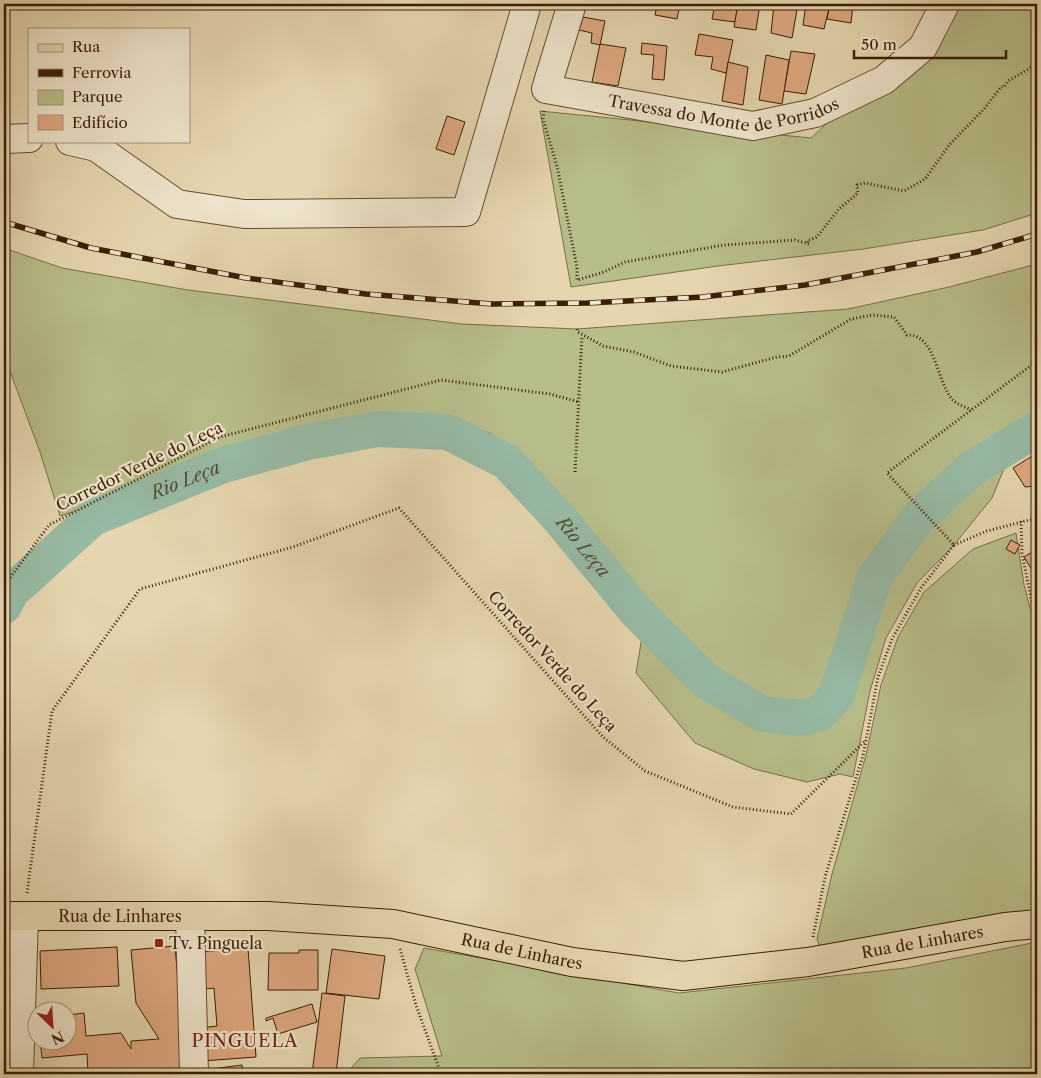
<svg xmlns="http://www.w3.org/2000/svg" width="1041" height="1078" viewBox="0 0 1041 1078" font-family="'Libre Caslon Text',serif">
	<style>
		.green { fill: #b7bd89; stroke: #796e46 }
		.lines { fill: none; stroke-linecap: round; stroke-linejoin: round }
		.river { stroke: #97baa5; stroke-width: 36 }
		.building { fill: #dea880; stroke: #3b1e04 }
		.minor-casing { stroke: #664c2f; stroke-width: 30 }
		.major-casing { stroke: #3b1e04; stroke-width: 30 }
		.path { stroke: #3b1e04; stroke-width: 3; stroke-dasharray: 1 2.5; stroke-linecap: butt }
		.minor { stroke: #eee4cb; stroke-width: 28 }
		.major { stroke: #e5d6af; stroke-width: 28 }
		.rail-casing { stroke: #3b1e04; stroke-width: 5.5 }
		.rail { stroke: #eee4cb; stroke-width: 4; stroke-dasharray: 11; stroke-linecap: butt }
		.poi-dot { fill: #8f2418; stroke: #eee4cb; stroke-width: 2 }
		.labels { text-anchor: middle; stroke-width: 4.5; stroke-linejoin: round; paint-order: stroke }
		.street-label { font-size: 16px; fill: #3b1e04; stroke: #eee4cb }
		.poi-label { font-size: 16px; fill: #3b1e04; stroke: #eee4cb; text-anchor: start }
		.water-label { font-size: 18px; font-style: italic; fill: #574d34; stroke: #eee4cb }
		.neighbourhood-label { font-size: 18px; letter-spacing: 1px; fill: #7a1f14; stroke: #eee4cb }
	</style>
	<rect width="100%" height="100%" fill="#e5d6af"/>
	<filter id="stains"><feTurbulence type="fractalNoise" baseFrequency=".004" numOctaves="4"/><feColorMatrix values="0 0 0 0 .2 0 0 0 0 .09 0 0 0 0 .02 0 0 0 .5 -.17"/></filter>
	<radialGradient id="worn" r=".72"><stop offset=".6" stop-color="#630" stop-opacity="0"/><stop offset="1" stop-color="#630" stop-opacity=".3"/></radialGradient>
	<g class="green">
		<path d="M955,4h82v209l-54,17 -120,19 -145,17 -147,21 -31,-176 271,27z"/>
		<path d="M4,248l58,20 126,22 274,34 115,5 271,-20 101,-22 88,-23v184l-32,18 -13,32 -38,47 -37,38 -31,55 -16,53 -17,86 -13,-3 -33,8 -53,-13 -59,-26 -59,-70 12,-72 -108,-129 -50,-39 -71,-18 -63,9 -131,27 -136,56 -29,9 -20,-64 -36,-97z"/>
		<path d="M1016,533l8,52 13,50v279l-212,36 -6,-5 -2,-6 15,-65 34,-119 15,-70 17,-48 26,-45 49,-43z"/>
		<path d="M1037,942v132h-691l14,-16 82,-2 -27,-87 9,-21 255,45 227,-25z"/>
	</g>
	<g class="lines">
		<path class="river" id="s1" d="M4,606l7,-14 82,-74 130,-53 85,-23 69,-13 71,3 59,30 52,56 77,93 69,69 57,34 38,4 19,-4 17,-18 39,-119 43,-59 53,-49 66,-40"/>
	</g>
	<g class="building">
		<path d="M657,4h23l-3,15 -22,-4z"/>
		<path d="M715,4h23l-3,18 -23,-3z"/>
		<path d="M738,4h22l-4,26 -22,-3z"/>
		<path d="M774,4h24l-6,34 -21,-5z"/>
		<path d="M806,4h24l-6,25 -21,-4z"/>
		<path d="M830,4h23l-2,19 -24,-4z"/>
		<path d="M583,17l22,4 -5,24 -9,-2 1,-10 -13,-3z"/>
		<path d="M699,34l34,6 -7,33 -15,-4 2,-12 -18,-2z"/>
		<path d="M642,43l25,3 -3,34 -12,-1 2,-24 -13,-1z"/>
		<path d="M600,44l26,4 -8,38 -26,-4z"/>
		<path d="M791,51l24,3 -9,40 -22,-3z"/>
		<path d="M766,55l23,5 -7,44 -23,-4z"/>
		<path d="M728,62l20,5 -5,38 -21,-4z"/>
		<path d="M447,116l18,6 -11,33 -18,-6z"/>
		<path d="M1037,453v33l-12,1 -12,-19z"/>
		<path d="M1011,540l9,5 -5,9 -9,-5z"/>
		<path d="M1037,549v29l-13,-21z"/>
		<path d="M175,946l11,128h-98l-1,-20 -45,4 -2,-18h28v-25l16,-2 2,23 35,-3 10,16v-8l28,-2 -23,-36 -5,-53z"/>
		<path d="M117,947l2,39 -78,3 -1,-38z"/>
		<path d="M248,948l8,109 -54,4 -2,-33 17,-2 -3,-38 -8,1 -4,-37z"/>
		<path d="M332,949l53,7 -6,43 -53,-6z"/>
		<path d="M299,950h19v40h-50l1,-37h30z"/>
		<path d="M322,993l23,3 -9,78h-24z"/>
		<path d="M312,1004l5,18 -39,12 -5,-16 -7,3v-3z"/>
		<path d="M242,1065l1,9h-38l-1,-4z"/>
	</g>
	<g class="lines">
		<g class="minor-casing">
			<g id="minor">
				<path id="s2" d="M572,4l-26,85 207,37 62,-13 69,-33 39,-33 22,-43"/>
				<path d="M4,139l25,-1"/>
				<path d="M70,141l26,6 81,57 67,10 222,-2 61,-208"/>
				<path d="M190,916l4,158"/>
				<path d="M19,1074l5,-158"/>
			</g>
		</g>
		<g class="major-casing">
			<g id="major">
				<path id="s3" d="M4,916h264l125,8 179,38 111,14 125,-14 197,-35 32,-3"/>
			</g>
		</g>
		<g class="path">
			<path d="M544,111l-1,8 14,47 20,102v12l27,-8 21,-10 99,-17 71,-5 14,4 -2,-3 10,-4 22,-28 19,-16 -1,-8 8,-2 39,8 21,-12 25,-35 34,-35 17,-22h3l4,-6 29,-17"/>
			<path d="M577,329l1,3 25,14 31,6 37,14 51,6 55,-15 12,-1 62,-37 22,-4 21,2 13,18c30,-1 29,49 47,66 4,4 12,6 17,9"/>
			<path d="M575,472l7,-136"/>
			<path d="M1021,521l1,32 15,76"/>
			<path d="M954,545l33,-14 50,-13"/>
			<path d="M4,586l45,-61 171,-88 221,-57 109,14 29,8"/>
			<path d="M27,893l25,-182 88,-122 153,-42 106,-39 204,229 42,34 88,36 58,7 75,-74"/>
			<path d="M813,937l12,-60 38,-121 15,-79 14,-38 29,-51 33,-43 -67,-72 150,-112"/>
			<path d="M400,949l16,56 25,69"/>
		</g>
		<use href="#minor" class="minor"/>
		<use href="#major" class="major"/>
		<g class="rail-casing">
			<path id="rail" d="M4,222l87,26 155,30 120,16 126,10 96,-1 115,-6 102,-12 172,-33 60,-18"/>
		</g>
		<use href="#rail" class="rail"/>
	</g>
	<rect class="poi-dot" x="154" y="938" width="10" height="10" rx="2.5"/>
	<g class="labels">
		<g class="street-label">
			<text dy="6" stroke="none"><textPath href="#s2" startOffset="270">Travessa do Monte de Porridos</textPath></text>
			<text transform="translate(139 466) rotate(-26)" y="6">Corredor Verde do Leça</text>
			<text transform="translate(553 661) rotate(48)" y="6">Corredor Verde do Leça</text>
			<text dy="6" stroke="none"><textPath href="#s3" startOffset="116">Rua de Linhares</textPath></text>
			<text dy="6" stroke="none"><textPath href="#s3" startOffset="926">Rua de Linhares</textPath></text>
			<text dy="6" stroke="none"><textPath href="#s3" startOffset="521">Rua de Linhares</textPath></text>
		</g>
		<g class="poi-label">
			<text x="169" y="949">Tv. Pinguela</text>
		</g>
		<g class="water-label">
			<text dy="6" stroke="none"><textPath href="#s1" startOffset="226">Rio Leça</textPath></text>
			<text dy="6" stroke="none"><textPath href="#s1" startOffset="676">Rio Leça</textPath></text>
		</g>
		<g class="neighbourhood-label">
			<text x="245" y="1047">PINGUELA</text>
		</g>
	</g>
	<rect width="1041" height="1078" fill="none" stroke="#e5d6af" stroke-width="20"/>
	<rect x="5" y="5" width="1031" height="1068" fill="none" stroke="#3b1e04" stroke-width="2.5"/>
	<rect x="10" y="10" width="1021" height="1058" fill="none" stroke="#3b1e04"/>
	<rect x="28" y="28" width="162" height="115" fill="#eee4cb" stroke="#a6957b"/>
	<rect x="38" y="44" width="25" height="8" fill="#e5d6af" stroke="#a6957b"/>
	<text x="72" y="52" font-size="15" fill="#3b1e04">Rua</text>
	<rect x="38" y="69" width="25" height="8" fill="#3b1e04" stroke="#a6957b"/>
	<text x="72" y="78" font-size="15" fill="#3b1e04">Ferrovia</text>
	<rect x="38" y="90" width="25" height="15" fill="#b7bd89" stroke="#a6957b"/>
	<text x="72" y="102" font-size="15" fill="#3b1e04">Parque</text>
	<rect x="38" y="115" width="25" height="15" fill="#dea880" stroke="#a6957b"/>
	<text x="72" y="128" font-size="15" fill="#3b1e04">Edifício</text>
	<g transform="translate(52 1026) rotate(155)"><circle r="24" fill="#eee4cb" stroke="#a6957b"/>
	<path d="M0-4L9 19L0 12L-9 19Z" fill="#8f2418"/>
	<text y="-8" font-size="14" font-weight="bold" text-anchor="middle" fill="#3b1e04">N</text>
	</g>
	<path d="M854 50v8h152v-8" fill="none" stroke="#3b1e04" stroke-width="2.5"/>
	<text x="861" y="50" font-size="15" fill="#3b1e04" stroke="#eee4cb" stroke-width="4" paint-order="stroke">50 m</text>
	<rect width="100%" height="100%" filter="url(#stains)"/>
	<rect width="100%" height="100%" fill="url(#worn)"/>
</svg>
